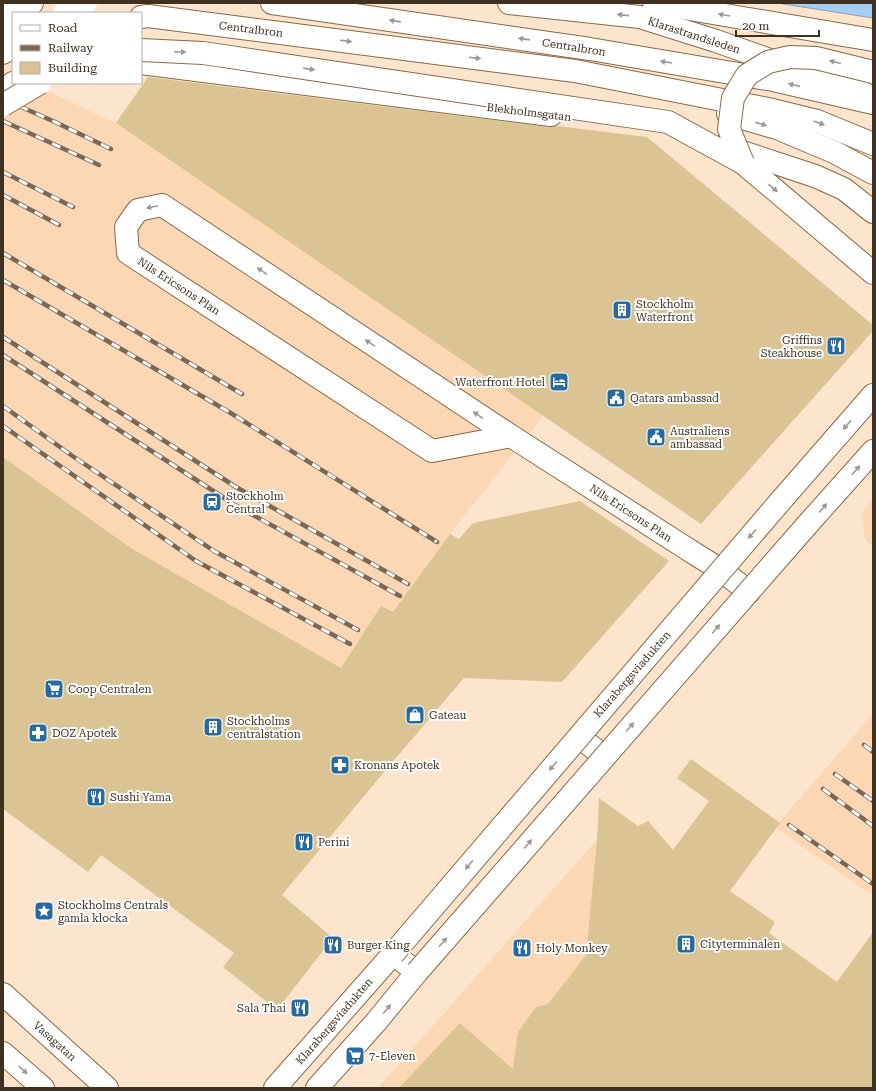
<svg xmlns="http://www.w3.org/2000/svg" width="876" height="1091" viewBox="0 0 876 1091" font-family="'Roboto Serif',serif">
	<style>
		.built { fill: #fcd7b3 }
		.water { fill: #a7cef1; stroke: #889fb2 }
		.building { fill: #dac494 }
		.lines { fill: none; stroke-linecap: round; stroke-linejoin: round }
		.street-casing { stroke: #8a6743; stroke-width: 24 }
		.secondary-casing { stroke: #8a6743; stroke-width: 24 }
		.highway-casing { stroke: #8a6743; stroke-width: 24 }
		.street { stroke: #fff; stroke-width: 22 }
		.secondary { stroke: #fff; stroke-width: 22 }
		.highway { stroke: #fff; stroke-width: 22 }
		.rail-casing { stroke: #7a6856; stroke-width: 4.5 }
		.rail { stroke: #fff; stroke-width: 3; stroke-dasharray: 9; stroke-linecap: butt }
		.street-bridge-casing { stroke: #8a6743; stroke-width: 24; stroke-linecap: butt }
		.highway-bridge-casing { stroke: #8a6743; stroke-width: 24; stroke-linecap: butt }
		.street-bridge { stroke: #fff; stroke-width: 22 }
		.highway-bridge { stroke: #fff; stroke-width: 22 }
		.oneway { fill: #9f9890 }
		.labels { text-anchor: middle; stroke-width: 4; stroke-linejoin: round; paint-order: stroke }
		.street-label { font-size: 11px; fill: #3f3020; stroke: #fff }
		.poi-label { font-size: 11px; fill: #3f3020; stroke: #fff; text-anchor: start }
	</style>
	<rect width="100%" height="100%" fill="#fce4cd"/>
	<g class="built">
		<path d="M3,71l113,52 435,283 -101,128 -57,78 -12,-6 -40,63 -210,-121 -128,-91z"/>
		<path d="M873,500v46l-8,-7 -3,-27z"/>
		<path d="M873,714v182l-98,-69z"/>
		<path d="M597,840l-11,115 -38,49 -12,3 -18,25 54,56h-194z"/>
	</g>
	<path class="water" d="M777,3h96v15z"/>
	<g class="building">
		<path d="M148,77l401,50 8,-1 90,11 226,188v6l-172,193 -585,-401z"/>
		<path d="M3,457l128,91 210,120 40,-62 12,6 57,-78 9,5 14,-16 107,-22 89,60 -107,121 -98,-4 -80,94 -102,123 51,43 -56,72 -54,-43 11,-14 -133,-98 -13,17 -85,-63z"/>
		<path d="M691,759l89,64 -50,68 45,31 -6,11 68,49 36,-50v156h-474l61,-65 53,46 5,-37 18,-25 12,-3 38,-49 11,-115 2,-42 39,28 10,-5 25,29 36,-49 -32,-23z"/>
	</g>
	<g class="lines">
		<g class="street-casing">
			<g id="street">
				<path d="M778,504l95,-109"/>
				<path d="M807,525l66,-74"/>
				<path d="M692,552l29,18 28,22"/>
				<path d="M579,737l25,19"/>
				<path d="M275,1088l118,-134 24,18 -41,50 -59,66"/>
			</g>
		</g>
		<g class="secondary-casing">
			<g id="secondary">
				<path d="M509,3l131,14 76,24 148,52"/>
				<path d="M3,9l3,-6"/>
				<path d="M141,63l410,52"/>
				<path d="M724,146l91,30 29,13 29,23"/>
				<path d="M3,994l104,94"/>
				<path d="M3,1053l40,35"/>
			</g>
		</g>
		<g class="highway-casing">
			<g id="highway">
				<path d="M272,3l318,46 183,31 100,23"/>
				<path d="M654,3l219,37"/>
				<path d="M20,13l12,-10"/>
				<path d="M141,17l7,-1 427,55 193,38 49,12 56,23"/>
				<path d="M3,29l10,-10"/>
				<path d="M3,53l10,-9"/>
				<path d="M3,94l10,-11"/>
				<path d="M728,114l49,14 57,24 39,21"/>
				<path d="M743,163l130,110"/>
			</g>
		</g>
		<use href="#street" class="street"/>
		<use href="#secondary" class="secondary"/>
		<use href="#highway" class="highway"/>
		<g class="rail-casing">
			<g id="rail">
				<path d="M3,99l50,22 58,28"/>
				<path d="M3,121l96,44"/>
				<path d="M3,172l70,35"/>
				<path d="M3,195l56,30"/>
				<path d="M3,253l239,141"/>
				<path d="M3,280l226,132 208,130"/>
				<path d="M3,337l233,150 172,97"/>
				<path d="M3,355l232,150 165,91"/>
				<path d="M3,406l68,49 143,96 144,79"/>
				<path d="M3,426l193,135 154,83"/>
				<path d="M864,745l9,7"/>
				<path d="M835,774l38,27"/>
				<path d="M823,789l50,37"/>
				<path d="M789,825l84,59"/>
			</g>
		</g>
		<use href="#rail" class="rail"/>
		<g class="street-bridge-casing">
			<g id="street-bridge">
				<path d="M511,436l-79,15 -304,-198 -2,-26 12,-17 24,-5 349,231 181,116"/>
				<path d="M393,954l385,-450"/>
				<path d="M417,972l390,-447"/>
			</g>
		</g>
		<g class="highway-bridge-casing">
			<g id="highway-bridge">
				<path d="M64,13l22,-10"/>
				<path d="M141,50l62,3 465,69 75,41"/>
				<path d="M3,105l37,-22"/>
				<path d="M743,163l-14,-34 4,-31 14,-23 21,-13 22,-5 26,1 57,14"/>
			</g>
		</g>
		<use href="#street-bridge" class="street-bridge"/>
		<use href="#highway-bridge" class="highway-bridge"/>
	</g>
	<defs><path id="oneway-solid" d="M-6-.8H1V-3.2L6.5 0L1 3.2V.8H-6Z"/></defs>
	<g class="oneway">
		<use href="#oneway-solid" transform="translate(623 15) rotate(-174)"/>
		<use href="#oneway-solid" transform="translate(724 15) rotate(-170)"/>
		<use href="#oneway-solid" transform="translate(395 21) rotate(-172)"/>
		<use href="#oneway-solid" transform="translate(524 39) rotate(-172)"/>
		<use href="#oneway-solid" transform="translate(346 41) rotate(7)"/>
		<use href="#oneway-solid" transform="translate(180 52) rotate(3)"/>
		<use href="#oneway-solid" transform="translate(475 58) rotate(7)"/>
		<use href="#oneway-solid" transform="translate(666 62) rotate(-171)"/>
		<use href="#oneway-solid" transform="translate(835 62) rotate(-166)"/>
		<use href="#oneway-solid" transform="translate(309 69) rotate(8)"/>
		<use href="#oneway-solid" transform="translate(794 85) rotate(-167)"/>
		<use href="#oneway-solid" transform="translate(819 123) rotate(20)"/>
		<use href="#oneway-solid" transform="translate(761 124) rotate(16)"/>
		<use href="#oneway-solid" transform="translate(773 188) rotate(40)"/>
		<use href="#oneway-solid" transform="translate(152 207) rotate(168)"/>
		<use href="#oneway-solid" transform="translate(262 271) rotate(-146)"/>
		<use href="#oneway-solid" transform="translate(370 343) rotate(-146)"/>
		<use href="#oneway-solid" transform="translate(478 415) rotate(-146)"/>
		<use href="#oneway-solid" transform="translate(847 425) rotate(131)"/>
		<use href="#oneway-solid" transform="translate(856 470) rotate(-49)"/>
		<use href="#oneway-solid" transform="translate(823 508) rotate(-49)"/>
		<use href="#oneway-solid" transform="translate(752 534) rotate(130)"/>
		<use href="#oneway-solid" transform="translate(716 629) rotate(-49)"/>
		<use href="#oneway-solid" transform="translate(630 727) rotate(-49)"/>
		<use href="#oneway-solid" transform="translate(553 766) rotate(131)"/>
		<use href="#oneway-solid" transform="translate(528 844) rotate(-49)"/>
		<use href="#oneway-solid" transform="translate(469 865) rotate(130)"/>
		<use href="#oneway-solid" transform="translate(443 942) rotate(-49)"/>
		<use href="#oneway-solid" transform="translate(387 1009) rotate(-50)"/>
		<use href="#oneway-solid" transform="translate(23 1070) rotate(42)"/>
	</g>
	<defs>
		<g id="building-square" transform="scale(1)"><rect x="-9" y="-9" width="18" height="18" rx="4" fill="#276a9f" stroke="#fff"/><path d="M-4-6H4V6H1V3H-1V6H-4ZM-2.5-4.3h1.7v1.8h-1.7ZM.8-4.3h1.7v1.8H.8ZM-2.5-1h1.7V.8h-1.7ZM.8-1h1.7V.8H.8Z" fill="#fff"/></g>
		<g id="restaurant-square" transform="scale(1)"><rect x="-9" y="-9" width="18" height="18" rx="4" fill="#276a9f" stroke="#fff"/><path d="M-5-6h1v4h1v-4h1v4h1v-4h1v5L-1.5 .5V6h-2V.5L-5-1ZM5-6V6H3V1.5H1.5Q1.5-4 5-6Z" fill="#fff"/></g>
		<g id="hotel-square" transform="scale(1)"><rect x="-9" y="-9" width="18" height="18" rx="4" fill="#276a9f" stroke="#fff"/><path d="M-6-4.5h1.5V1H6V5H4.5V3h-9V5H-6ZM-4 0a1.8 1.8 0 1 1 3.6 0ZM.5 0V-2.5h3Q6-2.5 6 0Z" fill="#fff"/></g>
		<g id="civic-square" transform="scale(1)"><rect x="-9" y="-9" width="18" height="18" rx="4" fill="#276a9f" stroke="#fff"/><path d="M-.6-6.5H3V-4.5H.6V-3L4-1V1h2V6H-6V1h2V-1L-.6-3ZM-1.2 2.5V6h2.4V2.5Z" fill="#fff"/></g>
		<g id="station-square" transform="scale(1)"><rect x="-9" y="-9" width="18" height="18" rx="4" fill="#276a9f" stroke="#fff"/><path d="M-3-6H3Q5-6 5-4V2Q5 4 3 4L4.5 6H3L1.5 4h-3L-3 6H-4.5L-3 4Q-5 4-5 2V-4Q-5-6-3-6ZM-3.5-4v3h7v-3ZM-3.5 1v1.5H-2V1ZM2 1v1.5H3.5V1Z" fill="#fff"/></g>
		<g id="supermarket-square" transform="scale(1)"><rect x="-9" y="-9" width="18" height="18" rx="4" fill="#276a9f" stroke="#fff"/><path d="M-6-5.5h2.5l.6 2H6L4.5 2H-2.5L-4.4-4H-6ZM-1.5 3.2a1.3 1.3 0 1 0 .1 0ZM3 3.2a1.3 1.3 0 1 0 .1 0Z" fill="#fff"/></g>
		<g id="shop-square" transform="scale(1)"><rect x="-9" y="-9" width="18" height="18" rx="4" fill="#276a9f" stroke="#fff"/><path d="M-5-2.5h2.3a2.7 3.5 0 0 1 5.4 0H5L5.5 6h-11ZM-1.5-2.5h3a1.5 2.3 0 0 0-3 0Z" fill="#fff"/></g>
		<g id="pharmacy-square" transform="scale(1)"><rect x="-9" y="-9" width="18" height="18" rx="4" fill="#276a9f" stroke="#fff"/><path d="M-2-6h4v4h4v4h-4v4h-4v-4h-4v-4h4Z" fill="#fff"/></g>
		<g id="sight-square" transform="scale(1)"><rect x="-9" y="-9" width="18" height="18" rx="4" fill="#276a9f" stroke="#fff"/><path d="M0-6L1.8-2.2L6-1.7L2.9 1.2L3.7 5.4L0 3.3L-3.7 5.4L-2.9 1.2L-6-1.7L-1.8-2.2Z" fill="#fff"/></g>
	</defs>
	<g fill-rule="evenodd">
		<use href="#building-square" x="622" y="310"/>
		<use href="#restaurant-square" x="836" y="346"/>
		<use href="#hotel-square" x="559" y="382"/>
		<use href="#civic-square" x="616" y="398"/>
		<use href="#civic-square" x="656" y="437"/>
		<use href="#station-square" x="212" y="502"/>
		<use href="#supermarket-square" x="54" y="689"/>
		<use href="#shop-square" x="415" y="715"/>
		<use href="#building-square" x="213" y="727"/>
		<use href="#pharmacy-square" x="38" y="733"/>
		<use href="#pharmacy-square" x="340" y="765"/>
		<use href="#restaurant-square" x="96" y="797"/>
		<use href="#restaurant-square" x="304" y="842"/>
		<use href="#sight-square" x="44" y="911"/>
		<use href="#building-square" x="686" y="944"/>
		<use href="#restaurant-square" x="333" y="945"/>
		<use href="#restaurant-square" x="522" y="948"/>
		<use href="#restaurant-square" x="300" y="1008"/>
		<use href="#supermarket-square" x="355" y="1056"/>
	</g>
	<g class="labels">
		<g class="street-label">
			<text transform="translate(251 29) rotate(7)" y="4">Centralbron</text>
			<text transform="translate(694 35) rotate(18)" y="4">Klarastrandsleden</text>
			<text transform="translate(574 47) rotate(9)" y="4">Centralbron</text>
			<text transform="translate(529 112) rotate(7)" y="4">Blekholmsgatan</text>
			<text transform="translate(179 286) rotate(33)" y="4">Nils Ericsons Plan</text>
			<text transform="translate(631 513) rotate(33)" y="4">Nils Ericsons Plan</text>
			<text transform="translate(632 674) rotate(-49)" y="4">Klarabergsviadukten</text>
			<text transform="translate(334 1021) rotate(-49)" y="4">Klarabergsviadukten</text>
			<text transform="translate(55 1041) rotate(42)" y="4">Vasagatan</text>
		</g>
		<g class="poi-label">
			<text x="636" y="308">Stockholm<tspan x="636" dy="13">Waterfront</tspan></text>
			<text x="822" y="344" text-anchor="end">Griffins<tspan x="822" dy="13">Steakhouse</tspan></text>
			<text x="545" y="386" text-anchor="end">Waterfront Hotel</text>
			<text x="630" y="402">Qatars ambassad</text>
			<text x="670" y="435">Australiens<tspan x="670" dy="13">ambassad</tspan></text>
			<text x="226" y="500">Stockholm<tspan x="226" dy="13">Central</tspan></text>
			<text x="68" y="693">Coop Centralen</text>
			<text x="429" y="719">Gateau</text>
			<text x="227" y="725">Stockholms<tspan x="227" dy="13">centralstation</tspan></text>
			<text x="52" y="737">DOZ Apotek</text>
			<text x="354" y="769">Kronans Apotek</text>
			<text x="110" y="801">Sushi Yama</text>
			<text x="318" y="846">Perini</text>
			<text x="58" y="909">Stockholms Centrals<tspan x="58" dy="13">gamla klocka</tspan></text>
			<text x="700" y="948">Cityterminalen</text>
			<text x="347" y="949">Burger King</text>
			<text x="536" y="952">Holy Monkey</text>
			<text x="286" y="1012" text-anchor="end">Sala Thai</text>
			<text x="369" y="1060">7-Eleven</text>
		</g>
	</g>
	<rect width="876" height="1091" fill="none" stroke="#3f3020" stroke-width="8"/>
	<rect x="12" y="12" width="130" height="72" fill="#ffffff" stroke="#b2aca6"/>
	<rect x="20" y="25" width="20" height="6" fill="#ffffff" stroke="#b2aca6"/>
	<text x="48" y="32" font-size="12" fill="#3f3020">Road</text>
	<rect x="20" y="45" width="20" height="6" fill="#7a6856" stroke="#b2aca6"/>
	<text x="48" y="52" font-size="12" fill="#3f3020">Railway</text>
	<rect x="20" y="62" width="20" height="12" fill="#dac494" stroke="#b2aca6"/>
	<text x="48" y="72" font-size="12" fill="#3f3020">Building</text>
	<path d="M736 30v6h83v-6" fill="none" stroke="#3f3020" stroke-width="2"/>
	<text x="742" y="30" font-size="12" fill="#3f3020" stroke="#ffffff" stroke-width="3" paint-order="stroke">20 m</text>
</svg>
